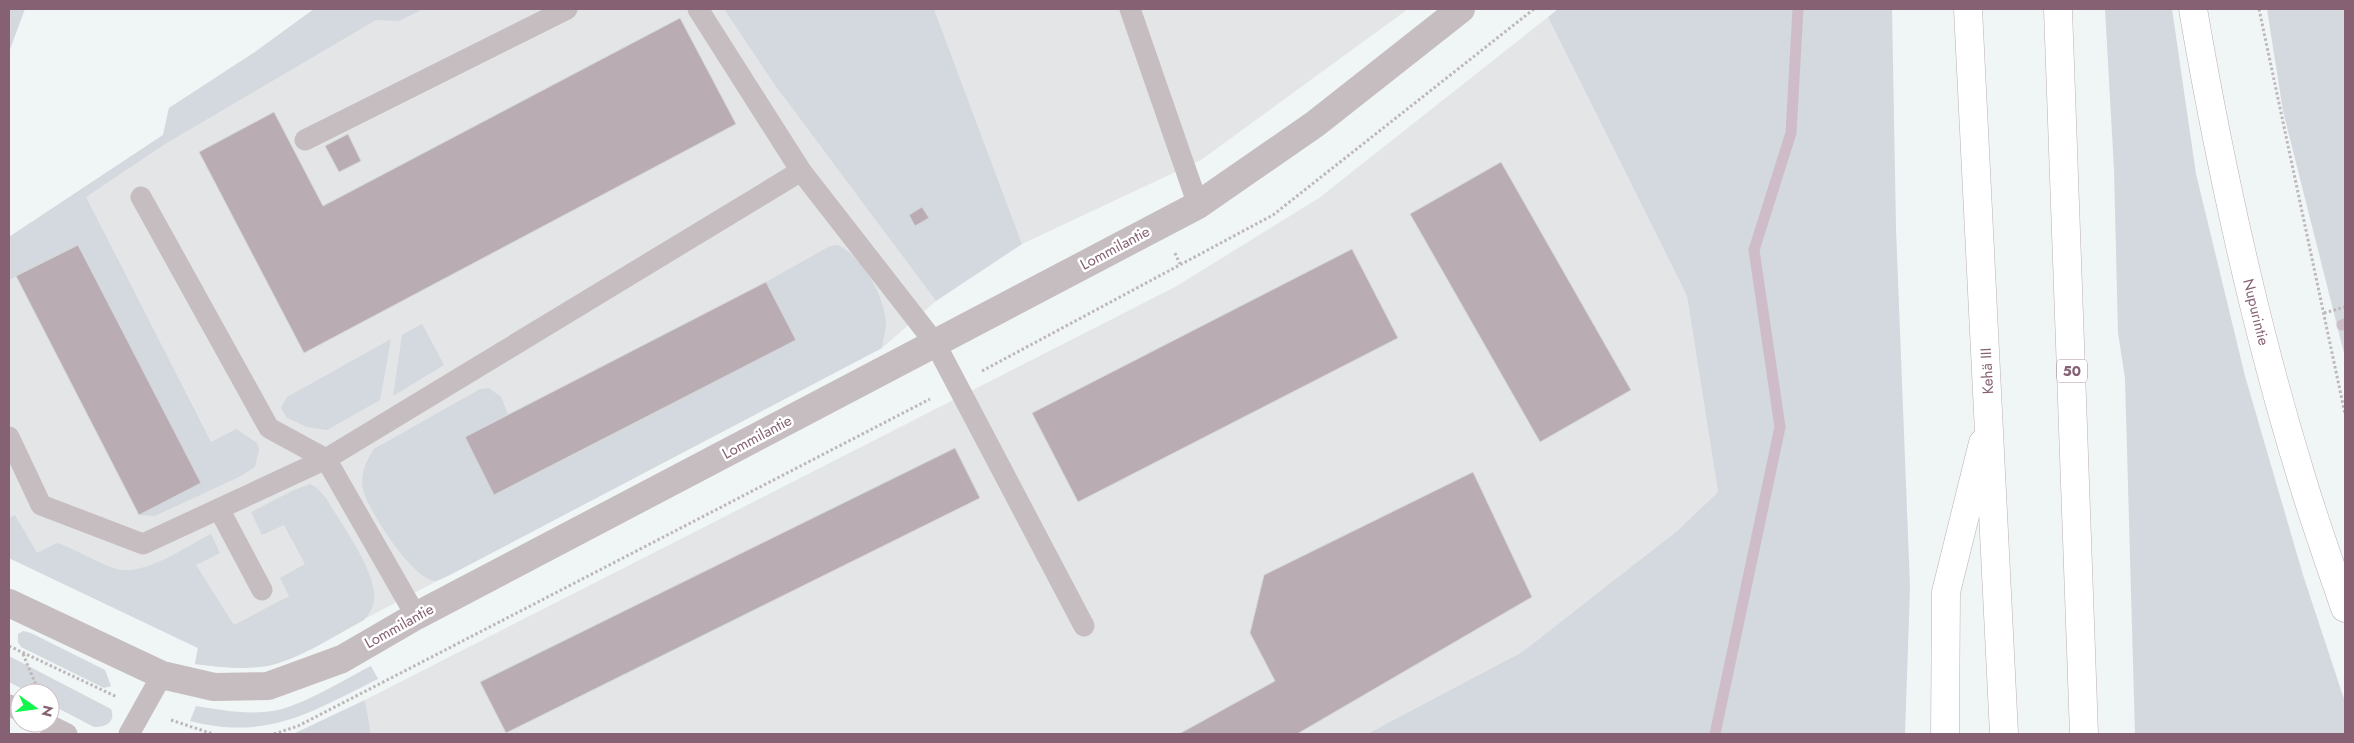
<svg xmlns="http://www.w3.org/2000/svg" width="2354" height="743" viewBox="0 0 2354 743" font-family="Jost,sans-serif">
	<style>
		.built { fill: #e4e5e6 }
		.green { fill: #d4d8df }
		.lines { fill: none; stroke-linecap: round; stroke-linejoin: round }
		.stream { stroke: #cebdc9; stroke-width: 11 }
		.building { fill: #baacb3; stroke: #d3d6d6 }
		.secondary-casing { stroke: #bdb1b7; stroke-width: 29 }
		.trunk-casing { stroke: #b9b0b4; stroke-width: 29 }
		.path { stroke: #beb7ba; stroke-width: 3; stroke-dasharray: 2.5 2.5; stroke-linecap: butt }
		.service { stroke: #c6bdc1; stroke-width: 21 }
		.minor { stroke: #c6bdc1; stroke-width: 28 }
		.secondary { stroke: #fff; stroke-width: 28 }
		.trunk { stroke: #fff; stroke-width: 28 }
		.labels { text-anchor: middle; stroke-width: 5; stroke-linejoin: round; paint-order: stroke }
		.shield { fill: #fff; stroke: #aa909d; stroke-width: 1 }
		.shield-label { font-size: 14px; font-weight: bold; fill: #856173 }
		.street-label { font-size: 15px; fill: #856173; stroke: #fff }
	</style>
	<rect width="100%" height="100%" fill="#f0f5f5"/>
	<g class="built">
		<path d="M314,9h459l4,79 159,213 -54,47 -592,310 -22,8 -35,2 -38,-4 3,-16 -189,-90v-321l154,-102 6,-27 86,-56z"/>
		<path d="M934,9h474l-207,151 -179,84z"/>
		<path d="M1548,17l139,279 31,196 -41,39 -155,121 -155,82h-996l-6,-34 810,-413 144,-89z"/>
	</g>
	<g class="green">
		<path d="M9,9h16l-16,43z"/>
		<path d="M314,9h109l-24,12 -23,-1 -211,124 -79,53 125,245 25,-13 21,14 2,7 -4,17 -14,9 -86,40 -16,-1 61,-32 -122,-238 -69,35v-43l154,-102 6,-27 86,-56z"/>
		<path d="M724,9h210l88,235 -86,57 -159,-213z"/>
		<path d="M1558,9h334l4,220 14,358 -5,147h-538l155,-82 155,-121 41,-39 -31,-196 -139,-279z"/>
		<path d="M2105,9h67l24,165 49,202 58,199 42,127v32h-210l-10,-356 -7,-45 -4,-164z"/>
		<path d="M2267,9h78v348l-62,-246z"/>
		<path d="M838,245c25,13 45,48 48,77 0,8 -3,18 -4,26l-436,229c-3,1 -8,4 -11,4 -22,-1 -68,-72 -72,-92 -3,-15 3,-28 11,-40l106,-60 9,-1 12,9 7,17 -43,23 30,58 301,-155 -30,-58 64,-36z"/>
		<path d="M422,324l22,41 -51,31 9,-61z"/>
		<path d="M391,339l-11,61 -53,30 -20,-3 -20,-9 -6,-10 6,-11z"/>
		<path d="M310,484l7,4 9,10c15,26 44,64 48,94 2,11 -3,20 -10,28 -28,15 -66,40 -97,46 -24,4 -48,1 -72,-2l3,-16 -189,-90v-40l6,-3 22,38 20,-10c19,6 49,25 65,27 27,3 65,-24 89,-36l9,19 -24,12 38,60 55,-29 -9,-18 25,-14 -21,-39 -22,10 -11,-23 43,-22z"/>
		<path d="M23,631l8,2 74,37 6,16 -7,2 -83,-41 -3,-5v-8z"/>
		<path d="M9,656l102,53c5,13 -5,18 -17,18l-44,-23v-11h-20l-21,-11z"/>
		<path d="M371,666l7,13c-67,33 -110,62 -188,42l6,-15c25,4 50,9 77,5 27,-4 72,-32 98,-45z"/>
		<path d="M365,700l6,34h-78z"/>
	</g>
	<g class="lines">
		<g class="stream">
			<path d="M2342,325l3,-1"/>
			<path d="M1715,734l65,-307 -26,-177 37,-117 7,-124"/>
		</g>
	</g>
	<g class="building">
		<path d="M680,18l56,106 -432,229 -105,-201 75,-40 49,94z"/>
		<path d="M348,134l13,27 -22,11 -14,-26z"/>
		<path d="M1501,162l130,228 -91,52 -130,-228z"/>
		<path d="M922,207l7,11 -14,8 -6,-11z"/>
		<path d="M78,245l123,238 -62,32 -123,-239z"/>
		<path d="M1352,249l46,89 -320,164 -46,-89z"/>
		<path d="M766,282l30,58 -302,155 -29,-58z"/>
		<path d="M955,448l25,50 -474,235 -26,-51z"/>
		<path d="M1473,472l59,125 -235,137h-118l96,-53 -25,-48 14,-58z"/>
	</g>
	<g class="lines">
		<g class="secondary-casing">
			<path id="secondary" d="M2193,9c27,157 61,314 108,467 13,44 29,88 44,132"/>
		</g>
		<g class="trunk-casing">
			<g id="trunk">
				<path d="M1968,9l36,725"/>
				<path d="M2058,9l26,725"/>
				<path d="M1945,734l1,-142 37,-149"/>
			</g>
		</g>
		<g class="path">
			<path d="M2259,9l86,405"/>
			<path d="M1175,253l5,11"/>
			<path d="M2324,313l21,-6"/>
			<path d="M982,371l291,-156 261,-206"/>
			<path d="M9,646l108,51"/>
			<path d="M23,654l13,31"/>
			<path d="M171,720l42,14"/>
			<path d="M274,734l24,-8 124,-64 508,-263"/>
		</g>
		<g class="service">
			<path d="M698,9l103,162 134,172 149,283"/>
			<path d="M1130,9l68,196"/>
			<path d="M305,140l262,-131"/>
			<path d="M141,197l128,231 57,31"/>
			<path d="M9,437l32,68 102,39 183,-85"/>
			<path d="M219,509l43,81"/>
			<path d="M416,616l-90,-157 475,-288"/>
			<path d="M9,705l11,6"/>
			<path d="M45,723l22,11"/>
			<path d="M129,734l33,-59"/>
		</g>
		<path class="minor" d="M9,603l153,72 52,12 54,-1 74,-27 74,-43 782,-411 117,-81 146,-115"/>
		<use href="#secondary" class="secondary"/>
		<use href="#trunk" class="trunk"/>
	</g>
	<g class="labels">
		<rect class="shield" x="2057" y="359.5" width="30" height="23" rx="4"/>
		<g class="shield-label">
			<text x="2072" y="376">50</text>
		</g>
		<g class="street-label">
			<text transform="translate(1115 248) rotate(-28)" y="5">Lommilantie</text>
			<text transform="translate(2256 312) rotate(76)" y="5">Nupurintie</text>
			<text transform="translate(1987 371) rotate(-93)" y="5">Kehä III</text>
			<text transform="translate(757 437) rotate(-28)" y="5">Lommilantie</text>
			<text transform="translate(399 626) rotate(-29)" y="5">Lommilantie</text>
		</g>
	</g>
	<rect width="2354" height="743" fill="none" stroke="#856173" stroke-width="20"/>
	<g transform="translate(35 708) rotate(104)"><circle r="24" fill="#ffffff" stroke="#cec0c7"/>
	<path d="M0-4L9 19L0 12L-9 19Z" fill="#11f54d"/>
	<text y="-8" font-size="14" font-weight="bold" text-anchor="middle" fill="#856173">N</text>
	</g>
</svg>
